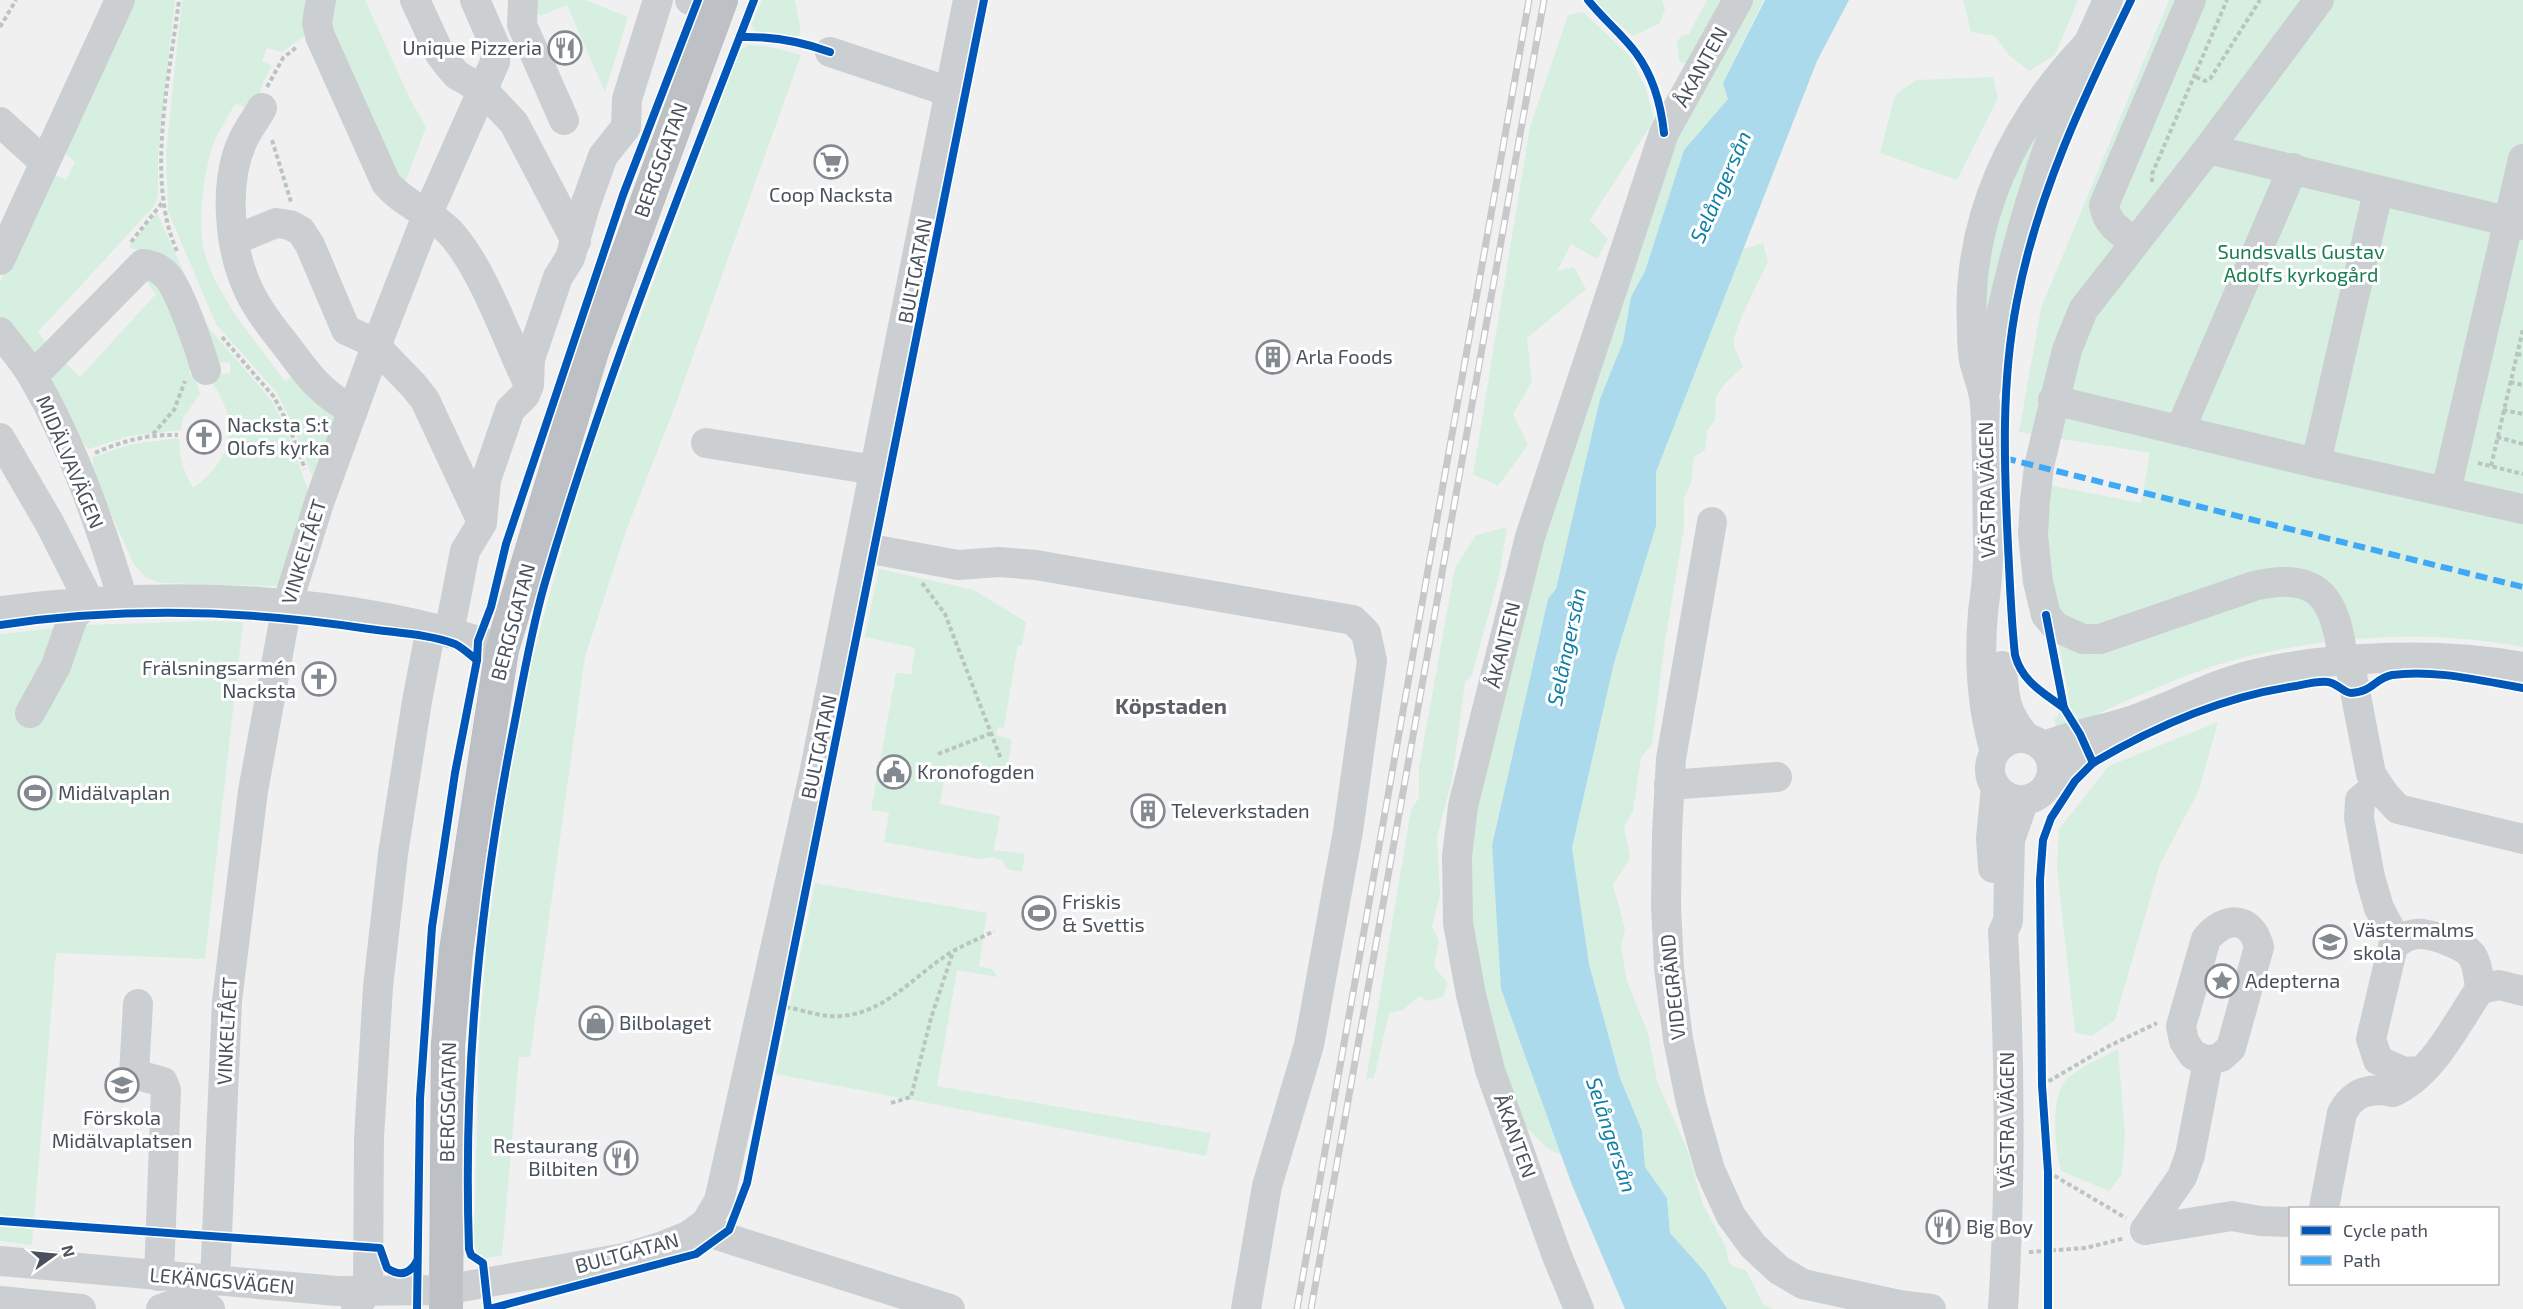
<svg xmlns="http://www.w3.org/2000/svg" width="2523" height="1309" viewBox="0 0 2523 1309" font-family="'Exo 2',sans-serif">
	<style>
		.green { fill: #d6efe1 }
		.water { fill: #abdaec }
		.lines { fill: none; stroke-linecap: round; stroke-linejoin: round }
		.highway-casing { stroke: #b6babf; stroke-width: 34 }
		.path { stroke: #bac5c2; stroke-width: 4; stroke-dasharray: 4.5 3; stroke-linecap: butt }
		.minor { stroke: #cccfd1; stroke-width: 30 }
		.highway { stroke: #bdc1c6; stroke-width: 33 }
		.rail-casing { stroke: #c6c8ca; stroke-width: 7 }
		.rail { stroke: #fff; stroke-width: 4.5; stroke-dasharray: 14; stroke-linecap: butt }
		.quiet { stroke: #3fa9f5; stroke-width: 6; stroke-dasharray: 12 6; stroke-linecap: butt }
		.cycleway-casing { stroke: #fff; stroke-width: 11 }
		.cycleway { stroke: #0057b8; stroke-width: 8 }
		.labels { text-anchor: middle; stroke-width: 6; stroke-linejoin: round; paint-order: stroke }
		.poi-label { font-size: 20px; fill: #48515c; stroke: #fff; text-anchor: start }
		.street-label { font-size: 20px; fill: #48515c; stroke: #fff }
		.park-label { font-size: 20px; fill: #197d51; stroke: #fff }
		.water-label { font-size: 21px; font-style: italic; fill: #0f7fa8; stroke: #fff }
		.quarter-label { font-size: 22px; font-weight: bold; fill: #5c5f64; stroke: #fff }
	</style>
	<rect width="100%" height="100%" fill="#f1f0f0"/>
	<g class="green">
		<path d="M129,0h46l-17,154v42l-4,10 -116,126 11,15 -10,11 -39,-43v-33l52,-108 14,6 9,-18 -13,-11z"/>
		<path d="M182,0h131l-6,34 -25,18 -15,-4 -5,13 10,5 -9,16 -8,28 -20,-6c-7,13 -17,27 -22,41 -10,31 -17,81 -7,113 16,46 50,84 79,123l13,-9 40,42 -23,71 -23,-62 -15,-30 -61,-69 -48,-113 -2,-59z"/>
		<path d="M326,0h39l45,99 16,28 -23,61 -79,-165z"/>
		<path d="M535,0h50l43,17 -23,75 -38,-87 -27,11 -5,-6z"/>
		<path d="M762,0h33l6,33 -4,4 -42,-6 -4,-6z"/>
		<path d="M1590,0h72l3,9 -5,14 -27,13z"/>
		<path d="M1707,0h19l-34,65 -13,-4 -2,-19 5,-7 7,-1z"/>
		<path d="M1747,0h17l-41,83 5,16 -44,51 -39,121 -14,26 -8,45 -23,57 -44,190 -8,10 -56,245 9,145 61,166 -14,-6 -24,-24 -25,-76 -18,-65 -11,-59v-90l62,-266 137,-431z"/>
		<path d="M1963,0h115l-23,55 -26,16 -20,-16 -14,-19 -24,-4z"/>
		<path d="M2169,0h354v647c-89,-17 -185,-12 -273,9 -66,15 -129,49 -192,75l-4,-11 15,-20 -9,-50 -15,-149 4,-16 92,18 9,-50 -131,-21 22,-124z"/>
		<path d="M1583,12l46,43 17,33 8,32 -64,100 18,19 -11,20 -26,-15 -14,27 17,-4 12,22 -59,49 5,44 -19,32 15,31 -30,41 -25,-12 57,-347 38,-112z"/>
		<path d="M748,45l19,1 34,9 -127,354 -48,122 -41,126 -55,400h-11l-17,199 -18,2 -6,-3 -4,-9 5,-209 8,-99 19,-139 27,-144 52,-188 154,-416z"/>
		<path d="M1993,77l5,21 -41,82 -77,-27 15,-58 21,-15z"/>
		<path d="M2046,112l-57,225c-2,-15 -6,-31 -5,-46 3,-71 30,-118 62,-179z"/>
		<path d="M157,213l52,115 62,72 15,28 24,68 -28,86 -5,4 -117,-3 -15,-6 -12,-14 -40,-90v-16l39,-13 47,-6c1,20 4,33 14,50 39,-28 48,-63 20,-104l3,-9 14,-2v-10l-11,-1 -8,-6 -57,-101 -25,-8z"/>
		<path d="M1763,243l5,19c-7,16 -36,68 -34,83 2,7 6,15 9,22l-18,16 -9,14 -1,23 -8,11 -2,19 -11,7 -3,26 -7,15v30l-19,113 -13,103 -11,14 -8,53 -9,15 6,32 -17,27 12,44 -4,17 6,35 21,52 9,48 31,71 15,53 23,42 3,16 7,5 10,2 17,34 10,5h-46l-22,-37 -35,-39 -3,-35 -22,-31 -3,-36 -22,-53 -31,-114 -17,-116 42,-185 42,-137v-54l87,-223z"/>
		<path d="M143,276h19l34,82 -7,15 6,5 5,16 -17,24 -2,12 -52,6 -40,13 -13,-11 -27,-64 15,-12 16,15 76,-83z"/>
		<path d="M1507,527l-8,49 -27,99 -7,7 -13,98 -15,57 3,58 -8,32 7,14 -5,26 13,15 -3,14 -16,5 -9,-5 -16,14 -14,3 -15,65 -8,1 45,-269 8,-12v-30l36,-200 21,-33z"/>
		<path d="M879,569l95,21 52,32 -4,23h-4l-14,83 -6,-1 -2,8 16,5 -6,36 -59,-12 -7,40 60,12 -6,34 31,4 -3,18 -15,-3 -5,-9 -10,-3 -12,2 -96,-17 5,-29 -18,-3 25,-137 15,1 4,-26 -50,-11z"/>
		<path d="M208,621l35,1 -38,337 -149,-6 -24,292 -32,-4v-607l83,-9z"/>
		<path d="M2218,722l-19,68 -39,74 -45,156 -23,16 -17,-3 -18,-165 2,-39 50,-63z"/>
		<path d="M815,883l172,30 -8,53 13,3 6,8 -41,-7 -20,116 274,47 -5,23 -430,-82z"/>
		<path d="M2118,1049l7,85 -3,40 -13,17 -48,-20c-6,-22 -12,-78 8,-94 14,-12 33,-19 49,-28z"/>
	</g>
	<path class="water" d="M1765,0h84l-32,61 -161,411v54l-42,137 -42,185 17,116 31,114 22,53 3,36 22,31 3,35 35,39 22,37h-102l-53,-124 -71,-196 -9,-144 56,-246 8,-10 44,-190 23,-57 8,-45 14,-26 39,-121 44,-51 -5,-16z"/>
	<g class="lines">
		<g class="highway-casing">
			<path id="highway" d="M446,1309l2,-264 8,-94 46,-302 90,-298 129,-351"/>
		</g>
		<g class="path">
			<path d="M0,27l16,-27"/>
			<path d="M2196,77l9,4 5,-2 50,-79"/>
			<path d="M267,87l16,-29 15,-12"/>
			<path d="M272,140l19,62"/>
			<path d="M2152,182v-8l75,-174"/>
			<path d="M131,242l31,-39"/>
			<path d="M177,251c-32,-70 -7,-176 2,-251"/>
			<path d="M222,337l52,60 14,27 17,45"/>
			<path d="M2517,354l6,1"/>
			<path d="M2510,382l13,3"/>
			<path d="M2503,410l20,4"/>
			<path d="M153,434l21,-24 11,-29"/>
			<path d="M2497,437l26,7"/>
			<path d="M95,453c27,-12 54,-19 83,-18"/>
			<path d="M2478,463l45,11"/>
			<path d="M2491,466l32,-137"/>
			<path d="M922,583l23,31 56,145"/>
			<path d="M938,754l54,-21"/>
			<path d="M786,1007c17,3 38,11 55,9 41,-3 69,-35 100,-57 16,-12 36,-19 53,-28"/>
			<path d="M2042,1085l67,-39 48,-23"/>
			<path d="M891,1103l20,-6 20,-79 22,-66"/>
			<path d="M2048,1172l78,46"/>
			<path d="M2029,1252l57,-4 39,-10"/>
		</g>
		<g class="minor">
			<path d="M321,0l-4,23 3,13 66,147c19,23 50,31 69,55 30,37 52,101 73,145"/>
			<path d="M415,0l25,54 9,12 8,9 26,15 31,33 62,118"/>
			<path d="M523,0l-1,25 42,95"/>
			<path d="M690,0l26,12"/>
			<path d="M2319,0l-111,149 -125,161 -16,40 -28,116 -4,35 -2,33 5,48 8,33 10,12 27,12h17l154,-53c66,-16 82,14 89,74"/>
			<path d="M830,52l120,40"/>
			<path d="M262,108c-6,11 -14,21 -19,32 -20,43 -14,109 6,151 10,21 25,39 39,57 21,28 33,46 65,62"/>
			<path d="M0,122l44,40"/>
			<path d="M2208,149l315,76"/>
			<path d="M235,240l41,-17 14,2 11,6 9,14 36,85 31,14 7,11 30,31 11,14 57,122"/>
			<path d="M2134,241c-15,-10 -27,-17 -30,-36l87,-205"/>
			<path d="M0,260l120,-260"/>
			<path d="M0,332c11,15 24,29 33,45 40,69 67,147 90,223"/>
			<path d="M33,376l110,-112c9,1 18,5 24,12 13,14 33,74 39,94"/>
			<path d="M1987,386c23,-133 64,-264 121,-386"/>
			<path d="M2053,400l263,63 207,46"/>
			<path d="M2180,430l113,-262"/>
			<path d="M0,438l50,86 39,77 -16,16 -17,49 -26,47"/>
			<path d="M706,443l169,27"/>
			<path d="M2316,463l62,-271"/>
			<path d="M2446,491l77,-332"/>
			<path d="M1712,522l-41,237 -4,74 -1,73 3,62 9,71 13,64 19,67 21,46 22,30 26,24 24,14 96,21 32,4"/>
			<path d="M860,547l98,18 41,-3 37,3 317,55 13,13 6,28 -24,170 -39,214 -42,141 -21,123"/>
			<path d="M0,611c162,-21 347,-17 502,38"/>
			<path d="M449,633l16,-82 17,-28 4,-43 24,-70 15,-15 4,-10 1,-26 28,-82 12,-19 15,-52 18,-50 23,-29 1,-28 31,-99"/>
			<path d="M2349,660l22,114 14,21 13,14 125,30"/>
			<path d="M2002,666c2,32 3,48 25,72"/>
			<circle cx="2021" cy="769" r="31"/>
			<path d="M2043,747c31,-14 65,-17 96,-29 39,-14 75,-34 116,-44 80,-19 187,-22 268,-7"/>
			<path d="M1995,752c-13,-44 -16,-94 -12,-140 3,-23 6,-44 5,-67 -1,-47 0,-94 -3,-141 -1,-15 -8,-30 -11,-44 -2,-10 -2,-22 -2,-32 -6,-108 41,-205 114,-282"/>
			<path d="M2050,780l68,-52"/>
			<path d="M1669,785l108,-8"/>
			<path d="M2377,786l-17,14 -1,18 11,59 9,31 18,34"/>
			<path d="M1993,868l-2,-30 5,-51"/>
			<path d="M2480,989l19,-4 24,6"/>
			<path d="M138,1004l-4,70 29,8 3,8 -7,186"/>
			<path d="M2324,1208l18,-95c11,-21 28,-26 51,-21 40,-18 63,-68 87,-103 -1,-11 -2,-22 -7,-32 -7,-12 -37,-21 -50,-23 -12,-1 -22,4 -30,12l-22,93 7,21 26,12 17,-1"/>
			<path d="M706,1223l14,13 230,73"/>
			<path d="M2145,1230l37,-53 8,-22 18,-94 13,-4 10,-9 28,-101c-8,-32 -34,-31 -53,-8l-25,87 3,15 9,14 15,6"/>
			<path d="M2145,1230l87,-14 28,5 30,1"/>
			<path d="M0,1261l337,30 108,-1 179,-32 39,-12 25,-10 18,-13 13,-22 95,-427 154,-774"/>
			<path d="M215,1281l12,-280 26,-210 34,-186 32,-102 58,-159 51,-131 67,-151 1,-14 -21,-48"/>
			<path d="M0,1301l81,8"/>
			<path d="M356,1306l12,-15 1,-153 9,-151 15,-133 24,-153 14,-73"/>
			<path d="M161,1309c18,-7 32,-11 49,0"/>
			<path d="M1579,1309l-22,-53 -67,-186 -19,-75 -13,-72 -1,-67 6,-50 67,-269 134,-404 74,-133"/>
			<path d="M2003,1309c8,-125 7,-252 0,-377l5,-11 2,-81 14,-40"/>
		</g>
		<use href="#highway" class="highway"/>
		<g class="rail-casing">
			<g id="rail">
				<path d="M1297,1309l232,-1309"/>
				<path d="M1311,1309l233,-1309"/>
			</g>
		</g>
		<use href="#rail" class="rail"/>
		<path class="quiet" d="M2004,458l519,129"/>
		<g class="cycleway-casing">
			<g id="cycleway">
				<path d="M1588,0c15,19 34,34 48,53 17,23 25,52 28,80"/>
				<path d="M740,37c32,-1 60,4 90,15"/>
				<path d="M2046,615l18,93 16,26 13,29 -18,18 -24,37 -8,22 -3,40 2,205 6,87v137"/>
				<path d="M0,625c122,-18 248,-15 369,4 27,4 60,5 86,15 8,4 15,11 22,16"/>
				<path d="M2064,708c-20,-15 -42,-26 -49,-53 -4,-36 -5,-72 -7,-109 -4,-82 -7,-164 9,-245 20,-106 67,-205 114,-301"/>
				<path d="M2093,763c61,-36 132,-67 203,-77 10,-2 22,-5 32,-4 9,1 16,11 23,11 22,-1 24,-15 41,-18 42,-6 90,6 131,13"/>
				<path d="M0,1221l380,27 7,20c13,9 23,6 30,-7"/>
				<path d="M417,1309l3,-210 12,-172 23,-154 22,-113 1,-19 13,-34 15,-63 117,-349 75,-195"/>
				<path d="M488,1309l-5,-46 -12,-8 -2,-6c-6,-175 11,-352 45,-523 9,-47 17,-94 30,-140 58,-199 135,-392 210,-586"/>
				<path d="M489,1309l207,-55 33,-24 18,-47 237,-1183"/>
			</g>
		</g>
		<use href="#cycleway" class="cycleway"/>
	</g>
	<defs>
		<g id="restaurant-ring" transform="scale(1.725)"><circle r="9.5" fill="#fff" stroke="#838990" stroke-width="1.5"/><path d="M-5-6h1v4h1v-4h1v4h1v-4h1v5L-1.5 .5V6h-2V.5L-5-1ZM5-6V6H3V1.5H1.5Q1.5-4 5-6Z" fill="#838990"/></g>
		<g id="supermarket-ring" transform="scale(1.725)"><circle r="9.5" fill="#fff" stroke="#838990" stroke-width="1.5"/><path d="M-6-5.5h2.5l.6 2H6L4.5 2H-2.5L-4.4-4H-6ZM-1.5 3.2a1.3 1.3 0 1 0 .1 0ZM3 3.2a1.3 1.3 0 1 0 .1 0Z" fill="#838990"/></g>
		<g id="building-ring" transform="scale(1.725)"><circle r="9.5" fill="#fff" stroke="#838990" stroke-width="1.5"/><path d="M-4-6H4V6H1V3H-1V6H-4ZM-2.5-4.3h1.7v1.8h-1.7ZM.8-4.3h1.7v1.8H.8ZM-2.5-1h1.7V.8h-1.7ZM.8-1h1.7V.8H.8Z" fill="#838990"/></g>
		<g id="church-ring" transform="scale(1.725)"><circle r="9.5" fill="#fff" stroke="#838990" stroke-width="1.5"/><path d="M-1.2-6h2.4v3.5h3.3v2.4h-3.3V6h-2.4V-.1h-3.3v-2.4h3.3Z" fill="#838990"/></g>
		<g id="civic-ring" transform="scale(1.725)"><circle r="9.5" fill="#fff" stroke="#838990" stroke-width="1.5"/><path d="M-.6-6.5H3V-4.5H.6V-3L4-1V1h2V6H-6V1h2V-1L-.6-3ZM-1.2 2.5V6h2.4V2.5Z" fill="#838990"/></g>
		<g id="stadium-ring" transform="scale(1.725)"><circle r="9.5" fill="#fff" stroke="#838990" stroke-width="1.5"/><path d="M0-5a6.5 5 0 1 0 0 10a6.5 5 0 1 0 0-10ZM-3.5-1.8h7v3.6h-7Z" fill="#838990"/></g>
		<g id="school-ring" transform="scale(1.725)"><circle r="9.5" fill="#fff" stroke="#838990" stroke-width="1.5"/><path d="M0-5L7-2L0 1L-7-2ZM-4 1L0 2.5L4 1V4Q0 6-4 4Z" fill="#838990"/></g>
		<g id="sight-ring" transform="scale(1.725)"><circle r="9.5" fill="#fff" stroke="#838990" stroke-width="1.5"/><path d="M0-6L1.8-2.2L6-1.7L2.9 1.2L3.7 5.4L0 3.3L-3.7 5.4L-2.9 1.2L-6-1.7L-1.8-2.2Z" fill="#838990"/></g>
		<g id="shop-ring" transform="scale(1.725)"><circle r="9.5" fill="#fff" stroke="#838990" stroke-width="1.5"/><path d="M-5-2.5h2.3a2.7 3.5 0 0 1 5.4 0H5L5.5 6h-11ZM-1.5-2.5h3a1.5 2.3 0 0 0-3 0Z" fill="#838990"/></g>
	</defs>
	<g fill-rule="evenodd">
		<use href="#restaurant-ring" x="565" y="48"/>
		<use href="#supermarket-ring" x="831" y="162"/>
		<use href="#building-ring" x="1273" y="357"/>
		<use href="#church-ring" x="204" y="437"/>
		<use href="#church-ring" x="319" y="679"/>
		<use href="#civic-ring" x="894" y="772"/>
		<use href="#stadium-ring" x="35" y="793"/>
		<use href="#building-ring" x="1148" y="811"/>
		<use href="#stadium-ring" x="1039" y="913"/>
		<use href="#school-ring" x="2330" y="942"/>
		<use href="#sight-ring" x="2222" y="981"/>
		<use href="#shop-ring" x="596" y="1023"/>
		<use href="#school-ring" x="122" y="1085"/>
		<use href="#restaurant-ring" x="621" y="1158"/>
		<use href="#restaurant-ring" x="1943" y="1227"/>
	</g>
	<g class="labels">
		<g class="poi-label">
			<text x="542" y="55" text-anchor="end">Unique Pizzeria</text>
			<text x="831" y="202" text-anchor="middle">Coop Nacksta</text>
			<text x="1296" y="364">Arla Foods</text>
			<text x="227" y="432">Nacksta S:t<tspan x="227" dy="23">Olofs kyrka</tspan></text>
			<text x="296" y="675" text-anchor="end">Frälsningsarmén<tspan x="296" dy="23">Nacksta</tspan></text>
			<text x="917" y="779">Kronofogden</text>
			<text x="58" y="800">Midälvaplan</text>
			<text x="1171" y="818">Televerkstaden</text>
			<text x="1062" y="909">Friskis<tspan x="1062" dy="23">&amp; Svettis</tspan></text>
			<text x="2353" y="937">Västermalms<tspan x="2353" dy="23">skola</tspan></text>
			<text x="2245" y="988">Adepterna</text>
			<text x="619" y="1030">Bilbolaget</text>
			<text x="122" y="1125" text-anchor="middle">Förskola<tspan x="122" dy="23">Midälvaplatsen</tspan></text>
			<text x="598" y="1153" text-anchor="end">Restaurang<tspan x="598" dy="23">Bilbiten</tspan></text>
			<text x="1966" y="1234">Big Boy</text>
		</g>
		<g class="street-label">
			<text transform="translate(1701 67) rotate(-61)" y="7">ÅKANTEN</text>
			<text transform="translate(661 160) rotate(-70)" y="7">BERGSGATAN</text>
			<text transform="translate(915 271) rotate(-79)" y="7">BULTGATAN</text>
			<text transform="translate(70 462) rotate(67)" y="7">MIDÄLVAVÄGEN</text>
			<text transform="translate(1987 490) rotate(-91)" y="7">VÄSTRA VÄGEN</text>
			<text transform="translate(304 552) rotate(-73)" y="7">VINKELTÅET</text>
			<text transform="translate(513 622) rotate(-75)" y="7">BERGSGATAN</text>
			<text transform="translate(1503 645) rotate(-76)" y="7">ÅKANTEN</text>
			<text transform="translate(819 747) rotate(-78)" y="7">BULTGATAN</text>
			<text transform="translate(1673 987) rotate(-96)" y="7">VIDEGRÄND</text>
			<text transform="translate(227 1031) rotate(-87)" y="7">VINKELTÅET</text>
			<text transform="translate(448 1102) rotate(-89)" y="7">BERGSGATAN</text>
			<text transform="translate(2007 1120) rotate(-90)" y="7">VÄSTRA VÄGEN</text>
			<text transform="translate(1515 1136) rotate(70)" y="7">ÅKANTEN</text>
			<text transform="translate(627 1253) rotate(-15)" y="7">BULTGATAN</text>
			<text transform="translate(222 1281) rotate(5)" y="7">LEKÄNGSVÄGEN</text>
		</g>
		<g class="park-label">
			<text x="2301" y="259">Sundsvalls Gustav<tspan x="2301" dy="23">Adolfs kyrkogård</tspan></text>
		</g>
		<g class="water-label">
			<text transform="translate(1721 187) rotate(-66)" y="7">Selångersån</text>
			<text transform="translate(1567 647) rotate(-78)" y="7">Selångersån</text>
			<text transform="translate(1611 1135) rotate(72)" y="7">Selångersån</text>
		</g>
		<g class="quarter-label">
			<text x="1171" y="714">Köpstaden</text>
		</g>
	</g>
	<rect x="2289" y="1207" width="210" height="78" fill="#ffffff" stroke="#b6b9be" stroke-width="1.5"/>
	<rect x="2301" y="1226" width="30" height="9" fill="#0057b8" stroke="#b6b9be" stroke-width="1.5"/>
	<text x="2343" y="1237" font-size="18" fill="#48515c">Cycle path</text>
	<rect x="2301" y="1256" width="30" height="9" fill="#3fa9f5" stroke="#b6b9be" stroke-width="1.5"/>
	<text x="2343" y="1267" font-size="18" fill="#48515c">Path</text>
	<g transform="translate(54 1255) rotate(75)" stroke="#ffffff" stroke-width="4.5" paint-order="stroke">
	<path d="M0-4.5L10 22L0 15L-10 22Z" fill="#48515c"/>
	<text y="-9" font-size="16" font-weight="bold" text-anchor="middle" fill="#48515c">N</text>
	</g>
</svg>
